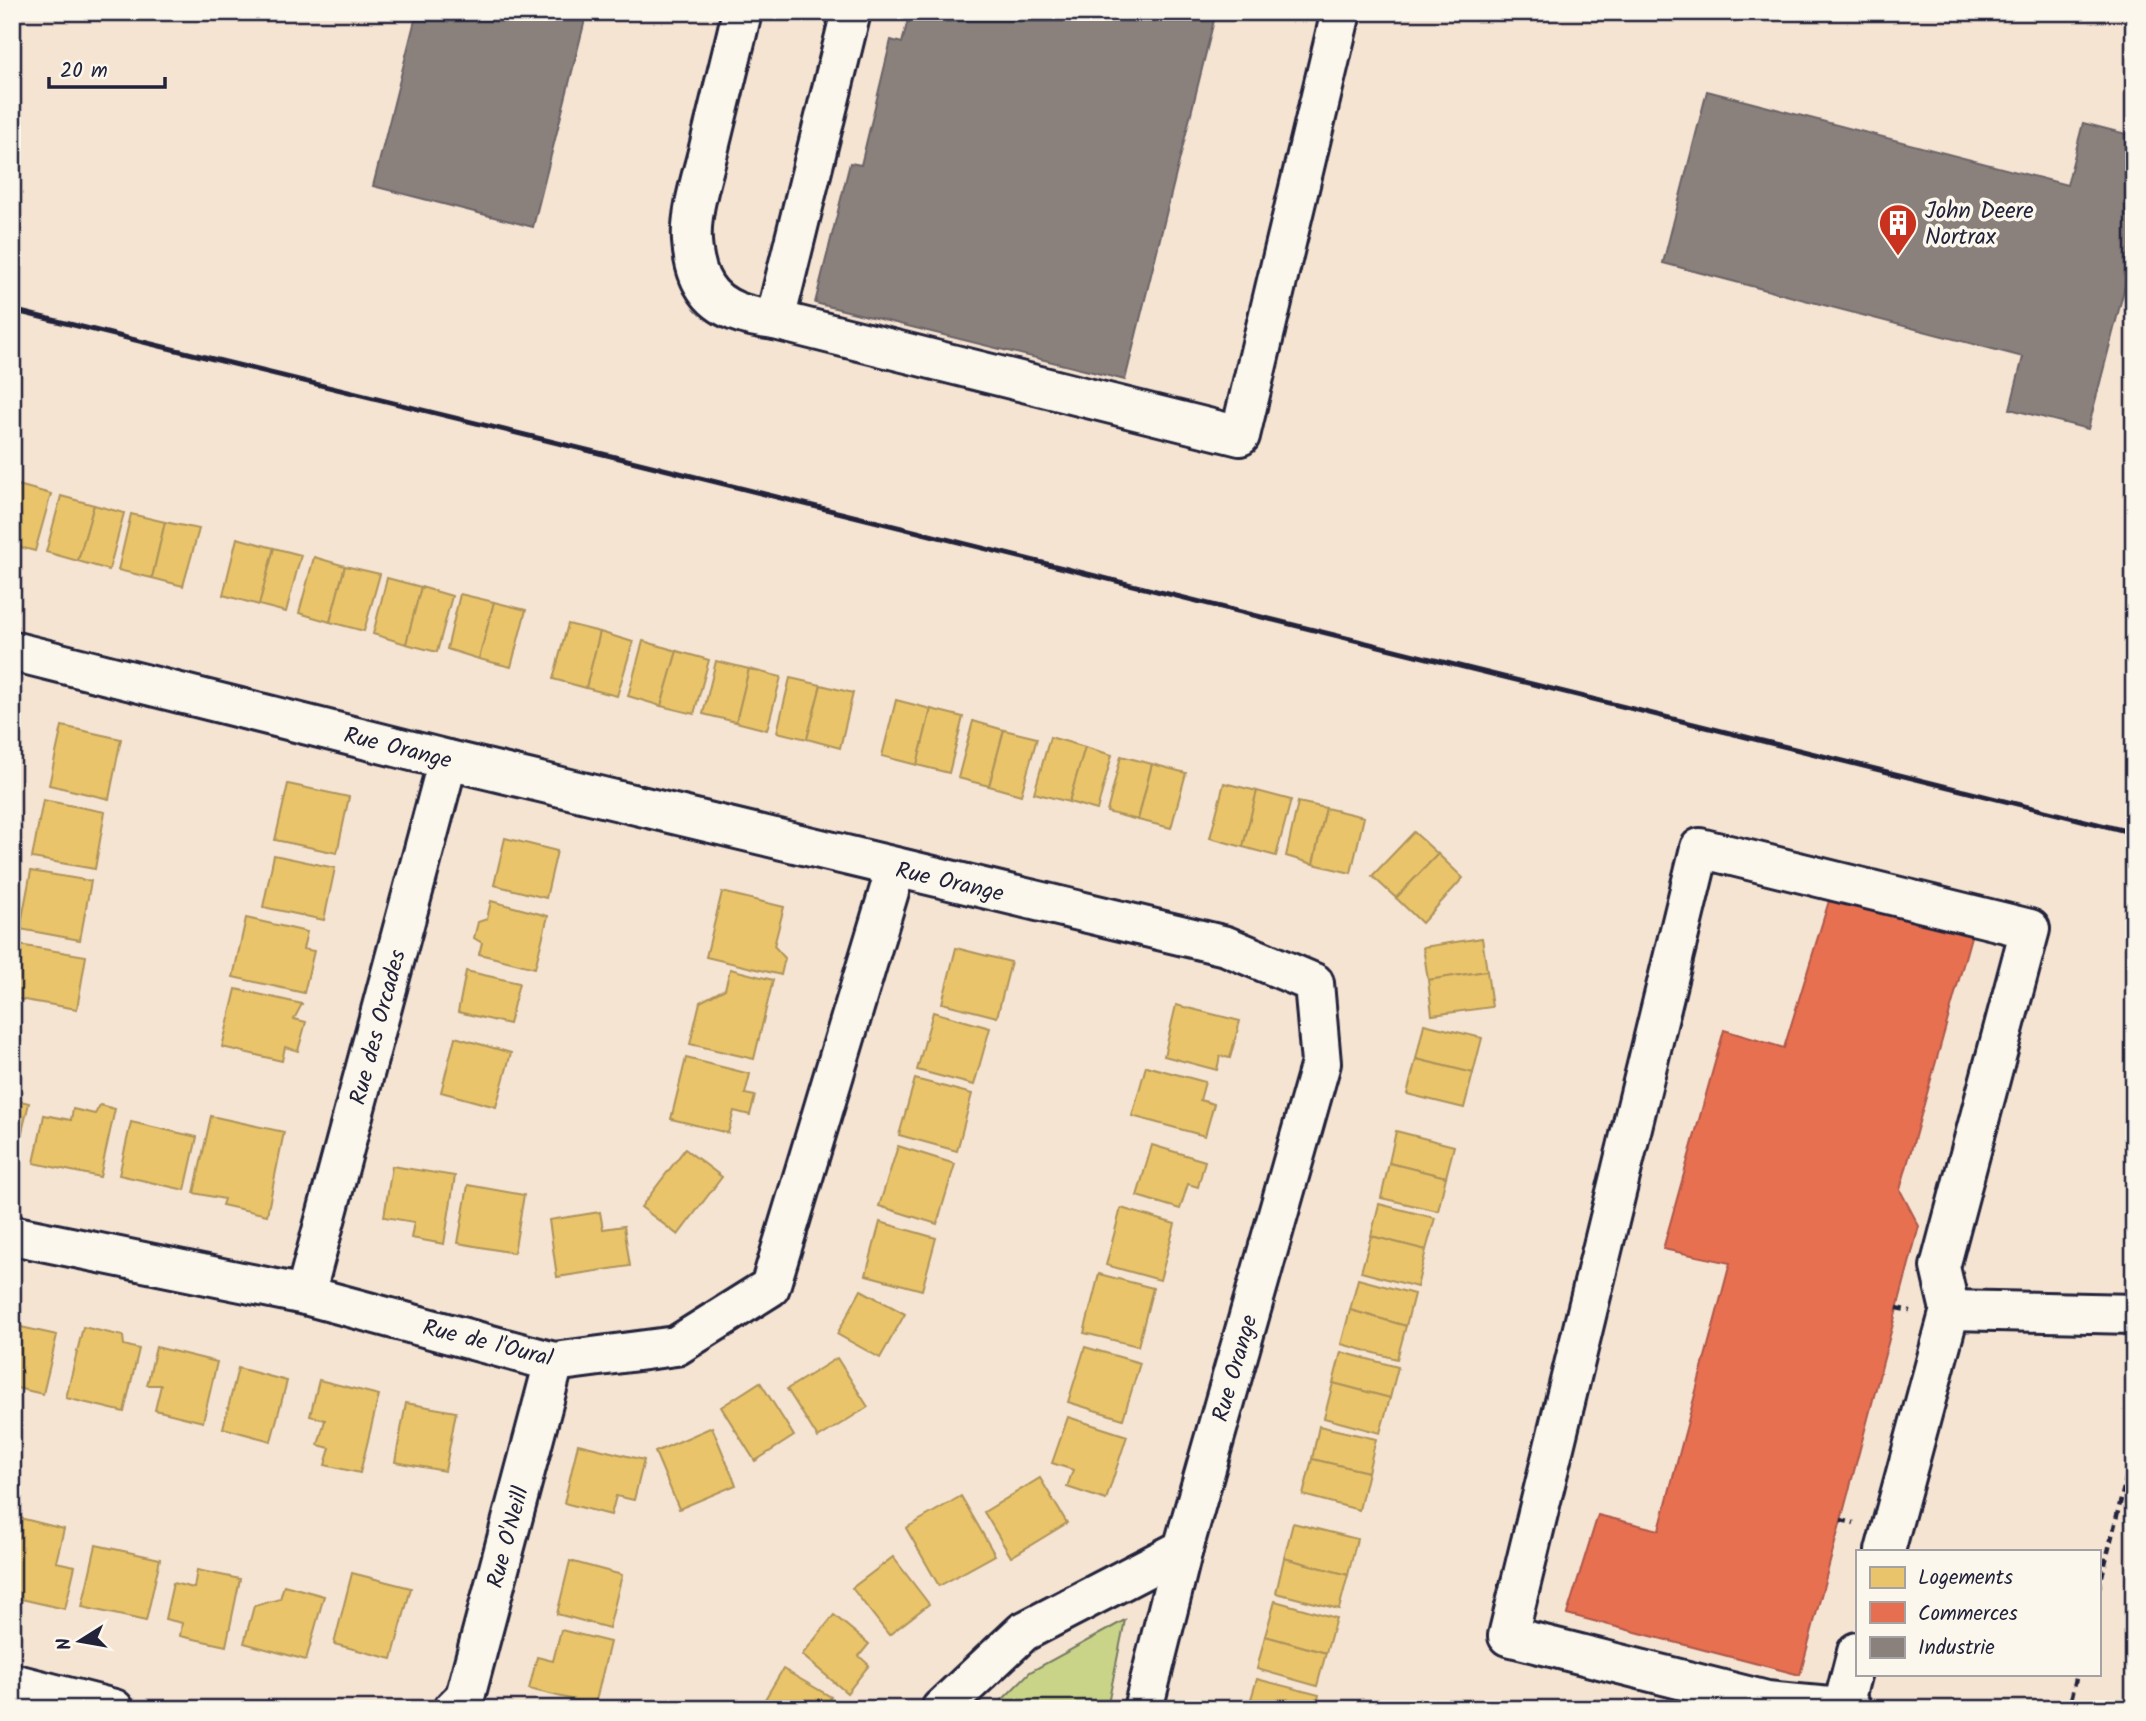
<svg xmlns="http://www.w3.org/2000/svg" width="2146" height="1721" viewBox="0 0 2146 1721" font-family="Kalam,sans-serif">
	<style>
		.green { fill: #c9d488; stroke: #767b62; stroke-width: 2 }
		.homes { fill: #e9c46a; stroke: #ad935c; stroke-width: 2 }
		.shops { fill: #e76f51; stroke: #ac584a; stroke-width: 2 }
		.industry { fill: #8a817c; stroke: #6b6468; stroke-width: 2 }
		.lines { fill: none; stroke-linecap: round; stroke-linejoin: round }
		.minor-casing { stroke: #22223b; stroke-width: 44 }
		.path { stroke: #22223b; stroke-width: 4.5; stroke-dasharray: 7 5; stroke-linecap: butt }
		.minor { stroke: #fbf7ec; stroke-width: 38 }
		.rail { stroke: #22223b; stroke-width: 5 }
		.labels { text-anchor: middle; stroke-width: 7; stroke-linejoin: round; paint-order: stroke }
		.poi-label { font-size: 23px; fill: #22223b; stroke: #fbf7ec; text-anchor: start }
		.street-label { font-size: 23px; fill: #22223b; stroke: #fbf7ec }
	</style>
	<rect width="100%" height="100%" fill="#f6e4d3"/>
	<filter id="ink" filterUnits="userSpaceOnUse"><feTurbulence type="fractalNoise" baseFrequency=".0143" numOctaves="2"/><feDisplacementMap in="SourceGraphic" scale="14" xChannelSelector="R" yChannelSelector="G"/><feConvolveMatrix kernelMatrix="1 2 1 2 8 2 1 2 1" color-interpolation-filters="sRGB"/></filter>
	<g filter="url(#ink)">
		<path class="green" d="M1125,1620l-18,89h-114l37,-37z"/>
		<g class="homes">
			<path d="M18,485l33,9 -16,57 -23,-6v-40z"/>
			<path d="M61,496l33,9 -16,56 -32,-9z"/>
			<path d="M94,505l30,8 -15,57 -31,-9z"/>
			<path d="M131,514l34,8 -13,56 -34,-8z"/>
			<path d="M165,522l34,7 -16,57 -31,-8z"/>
			<path d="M237,538l37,10 -15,57 -36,-10z"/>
			<path d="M274,548l27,7 -15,57 -27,-7z"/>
			<path d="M314,557l31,9 -15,56 -31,-9z"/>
			<path d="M345,566l35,8 -16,57 -34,-9z"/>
			<path d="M387,578l34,9 -15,57 -33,-10z"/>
			<path d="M421,587l31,9 -15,56 -31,-8z"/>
			<path d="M460,594l34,8 -15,57 -32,-10z"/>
			<path d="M494,602l32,8 -15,57 -32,-8z"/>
			<path d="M568,624l32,8 -14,56 -33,-9z"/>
			<path d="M600,632l33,10 -16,54 -31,-8z"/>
			<path d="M643,641l34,10 -16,55 -33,-10z"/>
			<path d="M677,651l32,9 -15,54 -33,-8z"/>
			<path d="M716,661l33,8 -13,53 -33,-8z"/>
			<path d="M749,669l32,8 -14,53 -31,-8z"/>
			<path d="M790,678l31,7 -14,54 -30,-7z"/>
			<path d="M821,685l32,8 -13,55 -33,-9z"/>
			<path d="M896,700l35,9 -14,56 -35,-9z"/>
			<path d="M931,709l32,8 -14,56 -32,-8z"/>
			<path d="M973,721l31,9 -15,56 -31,-8z"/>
			<path d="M62,726l59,13 -12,60 -60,-14z"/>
			<path d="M1004,730l33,8 -16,57 -32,-9z"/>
			<path d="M1050,737l35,10 -16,55 -35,-9z"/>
			<path d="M1085,747l27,8 -15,55 -28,-8z"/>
			<path d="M1121,756l31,8 -14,56 -31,-8z"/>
			<path d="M1152,764l34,9 -15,55 -33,-8z"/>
			<path d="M1224,783l33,8 -14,56 -33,-9z"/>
			<path d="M288,784l61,13 -12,56 -62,-13z"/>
			<path d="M1257,791l34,9 -15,56 -33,-9z"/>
			<path d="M43,800l62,12 -10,57 -63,-11z"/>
			<path d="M1298,802l28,6 -13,56 -27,-8z"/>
			<path d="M1326,808l38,9 -13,56 -38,-9z"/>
			<path d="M1414,832l24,22 -42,44 -24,-22z"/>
			<path d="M505,838l52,13 -11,47 -52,-13z"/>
			<path d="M1438,854l25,24 -41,45 -26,-25z"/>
			<path d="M274,855l61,13 -11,52 -61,-13z"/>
			<path d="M31,871l60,10 -11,59 -60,-11z"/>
			<path d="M722,892l62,15 -10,39 11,12 -4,17 -75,-18z"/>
			<path d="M491,901l57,15 -13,52 -56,-14 3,-11 -8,-5 4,-16 9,-3z"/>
			<path d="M246,918l61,14 -4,17 11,2 -10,42 -71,-16z"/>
			<path d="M1482,938l5,33 -59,9 -5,-33z"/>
			<path d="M19,945l67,11 -9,53 -65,-11v-15z"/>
			<path d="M956,948l55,14 -14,55 -55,-14z"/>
			<path d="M730,969l43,11 -19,79 -64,-15 10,-42 25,-13z"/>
			<path d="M466,971l53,12 -10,41 -51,-12z"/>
			<path d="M1487,971l5,36 -60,8 -4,-35z"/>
			<path d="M236,989l66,15 -8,15 12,3 -8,29 -13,-4 -3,14 -60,-14z"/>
			<path d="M1176,1005l64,16 -10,37 -10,-2 -3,14 -53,-14z"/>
			<path d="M933,1012l57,16 -16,57 -57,-15z"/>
			<path d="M1424,1024l58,14 -9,35 -57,-14z"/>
			<path d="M455,1037l56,16 -15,54 -55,-15z"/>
			<path d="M686,1058l64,16 -5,20 10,2 -5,19 -16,-4 -6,22 -57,-14z"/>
			<path d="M1416,1059l57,14 -9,35 -57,-14z"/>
			<path d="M1146,1066l59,16 -5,18 14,4 -9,32 -73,-20z"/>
			<path d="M915,1079l57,15 -15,57 -58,-16z"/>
			<path d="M12,1099l17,4 -13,54 -4,-1z"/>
			<path d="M100,1105l15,4 -15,68 -66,-14 10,-48 27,5 2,-11 22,5z"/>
			<path d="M211,1116l73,16 -17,83 -45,-10 2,-6 -30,-6z"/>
			<path d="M131,1122l66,15 -12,53 -66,-15z"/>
			<path d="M1396,1131l58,15 -8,31 -57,-14z"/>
			<path d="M1152,1145l53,16 -7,26 -10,-3 -8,25 -43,-13z"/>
			<path d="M898,1146l57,18 -18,60 -58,-18z"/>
			<path d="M685,1149l37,28 -44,58 -37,-28z"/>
			<path d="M1389,1163l57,14 -8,34 -57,-13z"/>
			<path d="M392,1166l63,10 -11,68 -33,-6 3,-16 -30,-5z"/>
			<path d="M468,1185l56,10 -10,58 -56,-10z"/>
			<path d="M1379,1204l56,14 -9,32 -55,-14z"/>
			<path d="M1121,1208l54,16 -15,56 -54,-15z"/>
			<path d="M600,1212l3,17 21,-3 6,40 -73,11 -8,-57z"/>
			<path d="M880,1222l56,16 -14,52 -56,-15z"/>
			<path d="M1371,1236l55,14 -9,37 -56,-15z"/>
			<path d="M1099,1274l54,14 -15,58 -54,-13z"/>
			<path d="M1358,1279l56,15 -8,32 -56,-16z"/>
			<path d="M861,1290l44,24 -25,44 -43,-24z"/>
			<path d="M1350,1310l56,16 -9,33 -56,-15z"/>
			<path d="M12,1325l45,10 -14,59 -31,-7z"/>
			<path d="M83,1327l40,9 1,9 15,4 -15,63 -58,-14z"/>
			<path d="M156,1347l61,15 -14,60 -48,-12 6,-25h-14z"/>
			<path d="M1085,1347l55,16 -17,56 -55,-17z"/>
			<path d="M1341,1352l57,15 -8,31 -57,-15z"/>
			<path d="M837,1358l31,49 -50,31 -31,-49z"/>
			<path d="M238,1368l49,13 -16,60 -48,-13z"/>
			<path d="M319,1380l60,15 -19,78 -35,-8 5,-17 -12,-3 7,-25 -15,-4z"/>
			<path d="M760,1382l34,54 -39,25 -34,-54z"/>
			<path d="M1333,1383l57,15 -10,35 -56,-15z"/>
			<path d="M406,1403l50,9 -11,59 -50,-9z"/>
			<path d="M1068,1417l59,19 -21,64 -39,-13 6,-17 -21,-7z"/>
			<path d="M1319,1426l57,13 -8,33 -56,-13z"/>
			<path d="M712,1427l24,58 -57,24 -24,-57z"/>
			<path d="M578,1444l66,16 -10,40 -18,-4 -5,19 -47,-12z"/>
			<path d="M1312,1459l56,13 -9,38 -56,-15z"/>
			<path d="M1040,1478l27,45 -56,34 -27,-45z"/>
			<path d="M961,1496l34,59 -56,31 -33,-58z"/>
			<path d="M12,1516l52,13 -8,33 19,4 -10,43 -53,-12z"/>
			<path d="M1293,1523l64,16 -9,36 -64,-17z"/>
			<path d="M96,1545l64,14 -14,62 -64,-14z"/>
			<path d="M893,1557l36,47 -40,31 -37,-47z"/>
			<path d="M1284,1558l64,17 -9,34 -63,-16z"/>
			<path d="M570,1561l52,14 -13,53 -52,-14z"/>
			<path d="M197,1570l43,9 -14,67 -46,-10 2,-13 -17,-4 8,-36 21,5z"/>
			<path d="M352,1573l59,15 -19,71 -58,-15z"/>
			<path d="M284,1585l40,11 -18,64 -62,-17 10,-37 26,-7z"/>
			<path d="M1275,1601l61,17 -10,35 -61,-17z"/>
			<path d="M834,1615l35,29 -10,12 10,9 -22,28 -45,-38z"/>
			<path d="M561,1630l49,12 -15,63 -66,-16 8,-32 16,4z"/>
			<path d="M1265,1636l61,17 -9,33 -60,-17z"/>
			<path d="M783,1669l48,28 -6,12h-66z"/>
			<path d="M1257,1679l62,16 -3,14h-68z"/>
		</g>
		<path class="shops" d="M1832,891l140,42 -72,257 19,36 -119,449 -233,-61 31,-99 61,15 71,-267 -67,-14 61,-219 60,18z"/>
		<g class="industry">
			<path d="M417,12h170l-54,215 -160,-41z"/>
			<path d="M910,12h306l-91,368 -310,-77 35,-140 11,2 30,-125 11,3z"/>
			<path d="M1707,91l360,94 16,-62 51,13v115l-46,178 -78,-20 13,-52 -360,-94z"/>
		</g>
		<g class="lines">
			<g class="minor-casing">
				<g id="minor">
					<path d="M742,12c-11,47 -23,94 -34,140 -7,28 -18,61 -16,89 1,15 5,34 13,46 15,24 44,30 70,33l76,-308"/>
					<path d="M775,320l465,116 101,-424"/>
					<path d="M12,651l436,109 778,186 88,37 7,80 -138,486 -160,83 -82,77"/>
					<path d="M12,1235l293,60 249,67 122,-16 94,-59 126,-419"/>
					<path d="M305,1295l143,-535"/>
					<path d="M1950,1310l184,4"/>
					<path d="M12,1683l102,26"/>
					<path d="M1843,1706l14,-54"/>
					<path d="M453,1709l12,-12 89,-335"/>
					<path d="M1143,1709l40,-160"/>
					<path d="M1852,1709l-85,-8 -259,-65 192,-788 330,81 -90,338 10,43 -65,241"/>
				</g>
			</g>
			<g class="path">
				<path d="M2126,281l8,2"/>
				<path d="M1897,1308l13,3"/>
				<path d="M1841,1520l13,3"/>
				<path d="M2099,1588l35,-141"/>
				<path d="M2069,1709l8,-35"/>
			</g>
			<use href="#minor" class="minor"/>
			<path class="rail" d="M12,310l591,144 1531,379"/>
		</g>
	</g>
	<defs>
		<g id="building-pin" transform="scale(2.0125)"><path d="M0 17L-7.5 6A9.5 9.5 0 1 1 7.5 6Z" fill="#c8321e" stroke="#fbf7ec"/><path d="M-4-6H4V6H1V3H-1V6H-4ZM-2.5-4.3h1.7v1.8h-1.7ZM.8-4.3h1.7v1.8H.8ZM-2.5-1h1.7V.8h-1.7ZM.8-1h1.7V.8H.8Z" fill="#fff"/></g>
	</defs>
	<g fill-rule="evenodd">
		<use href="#building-pin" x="1898" y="223"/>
	</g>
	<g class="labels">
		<g class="poi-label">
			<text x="1925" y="218">John Deere<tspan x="1925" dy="26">Nortrax</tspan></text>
		</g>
		<g class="street-label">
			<text transform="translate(398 747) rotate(14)" y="8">Rue Orange</text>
			<text transform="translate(950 881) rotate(13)" y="8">Rue Orange</text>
			<text transform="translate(377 1027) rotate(-75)" y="8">Rue des Orcades</text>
			<text transform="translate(488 1342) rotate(14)" y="8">Rue de l'Oural</text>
			<text transform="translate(1234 1368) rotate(-74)" y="8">Rue Orange</text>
			<text transform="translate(507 1537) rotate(-75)" y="8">Rue O'Neill</text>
		</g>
	</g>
	<rect width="2146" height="1721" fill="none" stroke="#fbf7ec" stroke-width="42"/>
	<rect x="21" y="21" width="2104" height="1679" fill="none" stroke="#22223b" stroke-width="2.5" filter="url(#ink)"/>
	<rect x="1856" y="1550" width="245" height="126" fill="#fbf7ec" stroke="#a4a2a5" stroke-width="2"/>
	<rect x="1870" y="1567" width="35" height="21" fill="#e9c46a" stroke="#a4a2a5" stroke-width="2"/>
	<text x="1918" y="1584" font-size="21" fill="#22223b">Logements</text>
	<rect x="1870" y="1602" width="35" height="21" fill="#e76f51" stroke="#a4a2a5" stroke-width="2"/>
	<text x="1918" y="1620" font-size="21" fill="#22223b">Commerces</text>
	<rect x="1870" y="1637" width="35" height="21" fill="#8a817c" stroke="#a4a2a5" stroke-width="2"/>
	<text x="1918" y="1654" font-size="21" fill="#22223b">Industrie</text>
	<g transform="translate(80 1641) rotate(259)" stroke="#fbf7ec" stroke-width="5" paint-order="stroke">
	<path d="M0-5L12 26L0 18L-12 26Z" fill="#22223b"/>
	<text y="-10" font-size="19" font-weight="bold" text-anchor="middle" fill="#22223b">N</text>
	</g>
	<path d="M49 77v10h116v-10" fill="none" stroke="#22223b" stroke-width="3.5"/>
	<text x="60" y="77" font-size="21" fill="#22223b" stroke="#fbf7ec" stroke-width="5" paint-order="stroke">20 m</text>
</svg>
